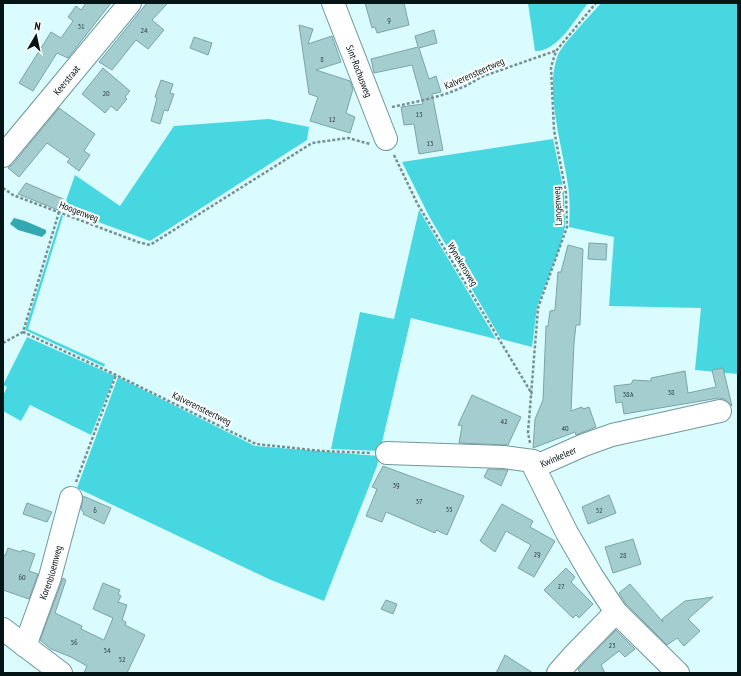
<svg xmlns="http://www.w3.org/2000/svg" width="741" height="676" viewBox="0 0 741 676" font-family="'PT Sans Narrow',sans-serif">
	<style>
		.green { fill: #46d7e0 }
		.water { fill: #32a9b0 }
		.building { fill: #a4cdd0; stroke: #7ca4a7 }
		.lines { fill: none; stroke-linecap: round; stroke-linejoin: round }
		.minor-casing { stroke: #70989a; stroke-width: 24 }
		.major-casing { stroke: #70989a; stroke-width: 24 }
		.path { stroke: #768f91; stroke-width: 2.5; stroke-dasharray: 3 2; stroke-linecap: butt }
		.minor { stroke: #fff; stroke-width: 22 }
		.major { stroke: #fff; stroke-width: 22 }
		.labels { text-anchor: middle; stroke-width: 4; stroke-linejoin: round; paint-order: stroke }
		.number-label { font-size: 8px; fill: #2d4244 }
		.street-label { font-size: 10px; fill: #051415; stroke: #fff }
	</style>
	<rect width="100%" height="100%" fill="#dafcfe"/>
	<g class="green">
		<path d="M528,3h60c-13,16 -30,49 -53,48z"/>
		<path d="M601,3h137v371l-43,-4 6,-62 -92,-2 5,-69 -45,-10c1,-14 1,-28 -1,-42 -5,-37 -24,-95 -10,-130 5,-12 34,-41 43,-52z"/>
		<path d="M269,119l40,8 -2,13 -157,101 -87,-32 12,-34 45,31 54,-80z"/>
		<path d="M553,139l11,53 1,35 -5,20 -23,60 -5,40 -31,-8 -72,-123 -27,-54z"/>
		<path d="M419,210l77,129 -85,-21 -31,133 -49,-2 29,-137 34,7z"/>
		<path d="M61,215l2,1 -35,113 77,35 -1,3 -79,-37z"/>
		<path d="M27,337l88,39 -24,59 -61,-30 -9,16 -18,-10v-15l4,-9 -4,-2z"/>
		<path d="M118,377l137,69 124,10 -2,10 -53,135 -53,-21 -194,-92z"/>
	</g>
	<path class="water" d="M14,218l11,3 21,9v3l-4,4 -24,-7 -8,-6z"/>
	<g class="building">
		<path d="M86,3h25l-43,55 -11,-5 -24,38 -14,-8 32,-51 10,6 12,-17 -5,-4 8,-11 5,4z"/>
		<path d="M147,3h21l-16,17 12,10 -16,19 -12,-9 -24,30 -13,-8z"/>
		<path d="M365,3h39l5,22 -32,8 -2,-6 -3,1z"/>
		<path d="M299,25l14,4 -5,15 24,-8 9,26 -25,8 34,11 3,8 -7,24 9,4 -5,16 -40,-12 8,-24 -9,-3z"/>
		<path d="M434,30l3,13 -18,5 10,31 7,-3 5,16 -9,2 11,56 -24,4 -5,-30 -10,1 -3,-18 22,-3 -11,-39 -38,8 -3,-14 47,-12 -3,-11z"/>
		<path d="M194,37l18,6 -4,12 -18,-7z"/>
		<path d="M103,68l27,23 -5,6 2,2 -10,12 -6,-5 -6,7 -23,-19z"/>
		<path d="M161,80l12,4 -3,9 4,1 -6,17 -4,-1 -4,14 -9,-3 6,-23 -2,-1z"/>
		<path d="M59,108l36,26 -11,17 6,4 -11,16 -12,-9 3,-3 -23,-16 -28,34 -11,-9 5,-4z"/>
		<path d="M26,183l37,16 -5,11 -40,-16z"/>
		<path d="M589,243l18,1 -1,16 -18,-1z"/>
		<path d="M568,245l15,4 -3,76h-4l-2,18 -3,68 11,-4 1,2 6,-2 7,20 -20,8 -1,-3 -42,16 2,-29 8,-19 3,-74h2l2,-15 5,-1 3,-38h3z"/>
		<path d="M723,368l9,38 -8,-7 -5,-1 -95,16 -2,-12 -6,1 -2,-17 17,-2 2,-4 18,1v-3l34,-7 3,22 28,-6 -4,-17z"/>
		<path d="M472,395l49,22 -13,28 -49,-2 3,-17 -4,-1z"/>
		<path d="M383,466l81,30 -17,39 -11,-5 -1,3 -49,-21 -4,10 -16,-6 11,-27 -5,-2z"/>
		<path d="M488,469l20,1 -7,16 -17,-9z"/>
		<path d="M609,495l7,18 -28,11 -6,-17z"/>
		<path d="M83,496l28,12 -7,16 -21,-10 1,-2 -3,-2z"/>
		<path d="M27,503l25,9 -5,10 -24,-8z"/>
		<path d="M502,504l31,17 -3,6 25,14 -21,36 -16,-9 13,-23 -25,-14 -11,21 -15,-11z"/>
		<path d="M633,539l8,25 -28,9 -8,-26z"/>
		<path d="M8,548l13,4 1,-2 13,4 -6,17 9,3 -9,25 -26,-9v-35l2,1z"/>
		<path d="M566,568l9,9 -4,5 22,22 -14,14 -3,-3 -3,3 -29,-28z"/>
		<path d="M63,578l3,2 -11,33 27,13 -1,3 23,11 9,-22 -20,-9 10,-26 17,7 -2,4 3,2 -3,6 9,3 -5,15 4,2 -1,3 20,10 -18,38h-43l3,-7 -16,-9 -20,-8 -11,-9z"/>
		<path d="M630,584l33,38 -1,-3 23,-18 28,-4 -25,22 12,12 -16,15 -7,-8 -10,7 -41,-41 -7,-11z"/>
		<path d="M386,600l11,4 -4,10 -12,-5z"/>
		<path d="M616,630l19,19 -10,8 -6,-6 -18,14 4,8h-25l-2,-4z"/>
		<path d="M505,655l28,18h-37z"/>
	</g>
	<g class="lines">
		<g class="minor-casing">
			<g id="minor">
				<path id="s1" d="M333,3l53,136"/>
				<path d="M387,453l117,4 29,4"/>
				<path id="s2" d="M25,646l25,-69 21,-79"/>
				<path d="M558,673l15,-17 43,-44"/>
				<path id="s3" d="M678,673l-62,-61 -24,-36 -25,-43 -33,-66 50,-22 28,-10 108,-24"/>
			</g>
		</g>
		<g class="major-casing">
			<g id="major">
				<path id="s4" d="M3,156l127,-153"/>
				<path d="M3,629l58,44"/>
			</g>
		</g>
		<g class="path">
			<path d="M392,107c32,-7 62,-12 89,-30l74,-26"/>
			<path d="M394,155l23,48 115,191"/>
			<path d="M3,188l10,7 125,47 12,3 162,-102 36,-5 22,6"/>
			<path d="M59,212l-36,120 93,43 140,69 66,7 48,2"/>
			<path d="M3,343l20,-11"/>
			<path d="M530,443l-2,-10 10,-125 29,-81 -1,-34 -12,-63 -3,-63 5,-16 40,-48"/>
			<path d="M76,482l40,-107"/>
		</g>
		<use href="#minor" class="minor"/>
		<use href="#major" class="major"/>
	</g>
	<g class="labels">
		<g class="number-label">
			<text x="389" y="23">9</text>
			<text x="81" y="29">31</text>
			<text x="144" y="33">24</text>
			<text x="322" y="62">8</text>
			<text x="106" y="96">20</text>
			<text x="419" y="117">13</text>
			<text x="332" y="122">12</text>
			<text x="430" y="146">15</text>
			<text x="671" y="395">38</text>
			<text x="628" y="397">38A</text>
			<text x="504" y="424">42</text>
			<text x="565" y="431">40</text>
			<text x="396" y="488">39</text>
			<text x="419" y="504">37</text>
			<text x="449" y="512">35</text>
			<text x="95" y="513">6</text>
			<text x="599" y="513">32</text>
			<text x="537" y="557">29</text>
			<text x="623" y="558">28</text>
			<text x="22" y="580">60</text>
			<text x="561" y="589">27</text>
			<text x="74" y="645">56</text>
			<text x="612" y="648">23</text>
			<text x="107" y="653">54</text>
			<text x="122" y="662">52</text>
		</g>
		<g class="street-label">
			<text dy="4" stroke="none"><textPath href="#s1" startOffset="73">Sint-Rochusweg</textPath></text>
			<text transform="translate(474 73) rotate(-24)" y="4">Kalverensteertweg</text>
			<text dy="4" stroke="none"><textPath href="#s4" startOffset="99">Keerstraat</textPath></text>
			<text transform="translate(557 206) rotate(-93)" y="4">Langenweg</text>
			<text transform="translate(79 211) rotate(21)" y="4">Hoogenweg</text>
			<text transform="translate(463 264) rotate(59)" y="4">Wynekensweg</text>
			<text transform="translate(202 408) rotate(26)" y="4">Kalverensteertweg</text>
			<text dy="4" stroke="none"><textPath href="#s3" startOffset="280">Kwinkeleer</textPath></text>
			<text dy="4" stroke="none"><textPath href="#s2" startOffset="78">Korenbloemweg</textPath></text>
		</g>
	</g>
	<rect width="741" height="676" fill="none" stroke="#051415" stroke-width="8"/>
	<g transform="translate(36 36) rotate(9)" stroke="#ffffff" stroke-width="3" paint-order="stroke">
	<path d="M0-3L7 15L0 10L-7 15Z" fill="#051415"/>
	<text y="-6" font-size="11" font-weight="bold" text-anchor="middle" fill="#051415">N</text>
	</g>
</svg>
